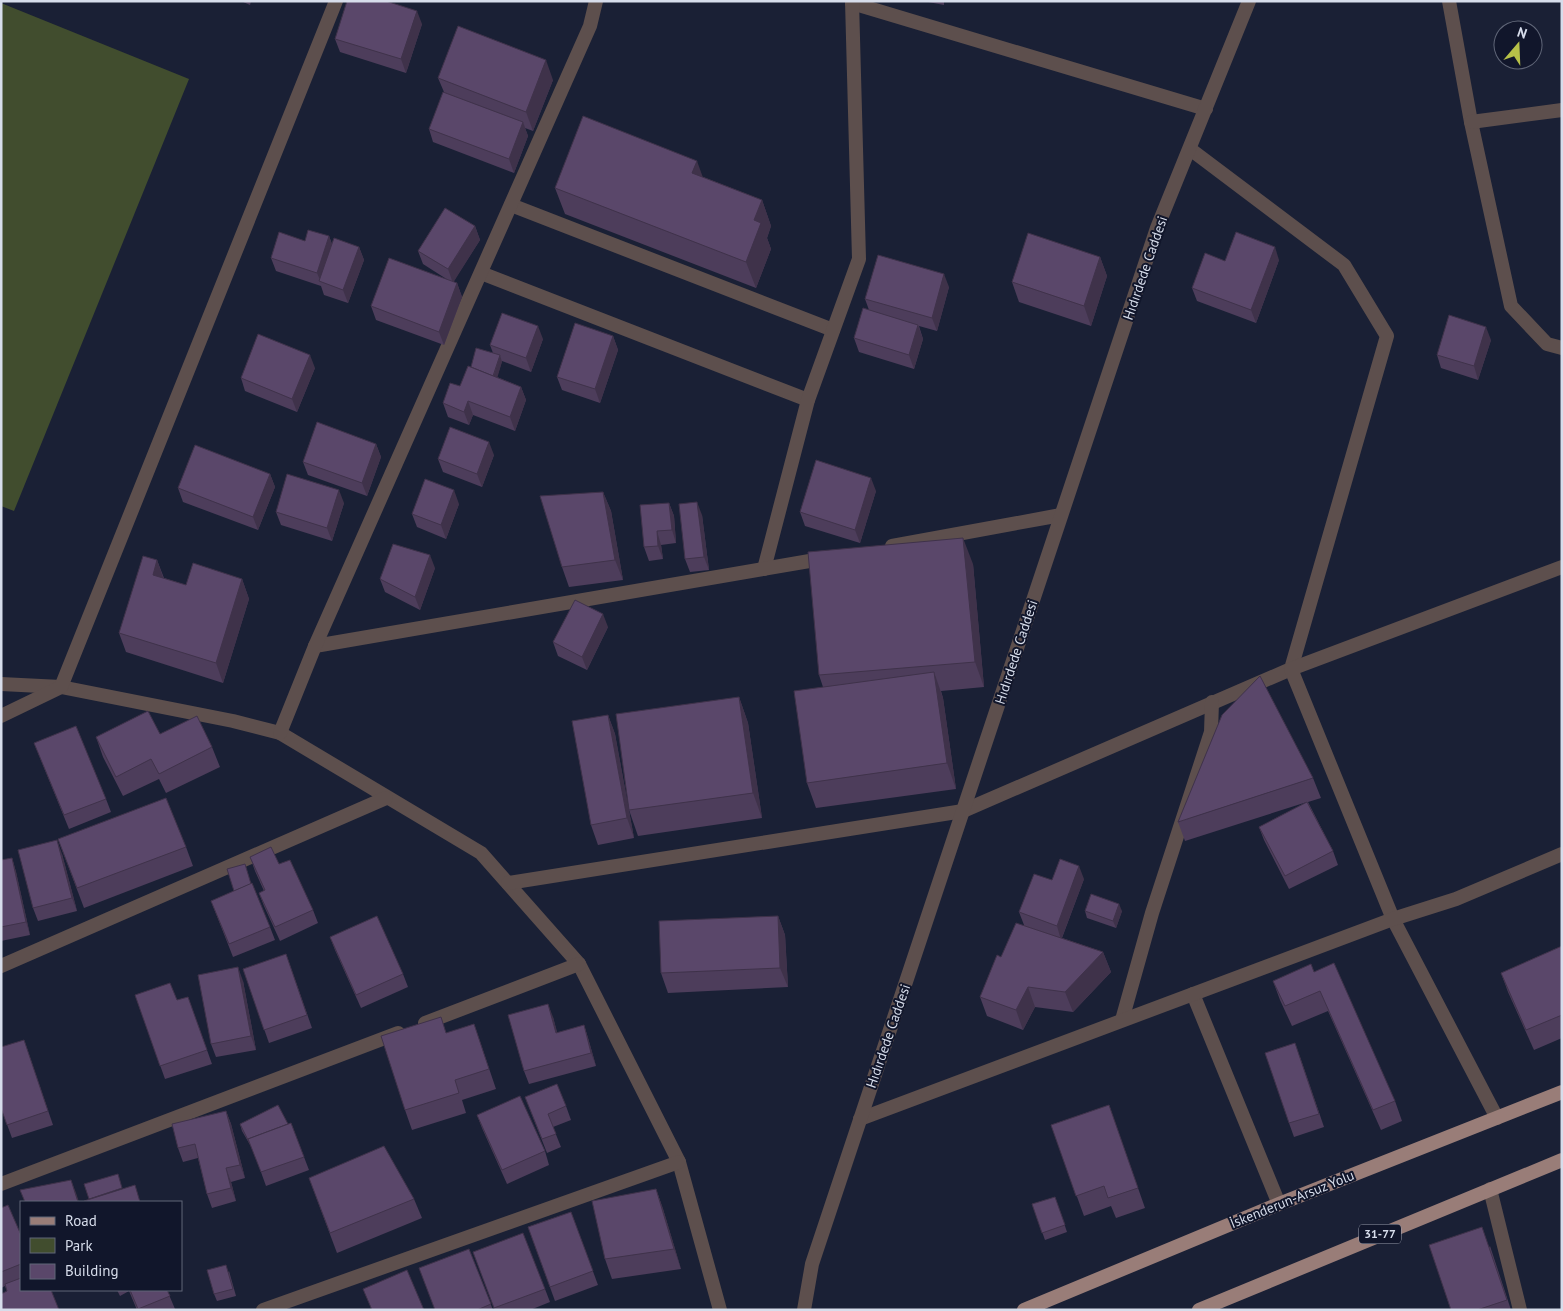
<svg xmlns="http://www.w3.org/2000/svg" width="1563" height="1311" viewBox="0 0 1563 1311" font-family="'PT Sans',sans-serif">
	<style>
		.green { fill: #414d2e }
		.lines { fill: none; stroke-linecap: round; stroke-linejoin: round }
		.minor { stroke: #5d4f4d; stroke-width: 14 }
		.tertiary { stroke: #5d4f4d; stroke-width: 14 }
		.primary { stroke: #997d78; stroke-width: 14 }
		.wall { fill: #4d3d5b }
		.shaded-wall { fill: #3f324a }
		.building { fill: #5a476a; stroke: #3f324a }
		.labels { text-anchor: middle; stroke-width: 4; stroke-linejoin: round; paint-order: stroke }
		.shield { fill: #11162b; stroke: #9ca1b1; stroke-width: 1 }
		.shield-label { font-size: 12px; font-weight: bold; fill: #d7ddeb }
		.street-label { font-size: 14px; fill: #d7ddeb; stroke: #11162b }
	</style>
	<rect width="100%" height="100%" fill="#1a2035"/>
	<path class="green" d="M1,3l188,76 -175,432 -13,-5z"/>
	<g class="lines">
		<g class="minor">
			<path d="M1449,1l22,121 40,184 36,38 15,4"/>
			<path d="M852,3l354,106"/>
			<path d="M1471,122l91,-12"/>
			<path d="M511,205l322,125"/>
			<path d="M481,273l327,127"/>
			<path d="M892,546l169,-31"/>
			<path d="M764,569l44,-169 51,-141 -7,-258"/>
			<path d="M315,646l512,-88"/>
			<path d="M1,684l60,3 172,34 47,12 201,120 98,111 100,198 41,148"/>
			<path d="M1,716l60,-29 275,-686"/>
			<path d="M280,733l35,-87 275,-620 6,-25"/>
			<path d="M508,883l455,-72 328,-142 96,-333 -43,-71 -154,-116"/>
			<path d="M1,966l385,-168"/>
			<path d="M1193,994l86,210"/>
			<path d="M1122,1020l30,-107 59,-181 1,-30"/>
			<path d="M425,1023l154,-59"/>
			<path d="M1497,1118l-104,-199 -102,-250 271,-102"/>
			<path d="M860,1119l533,-200 63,-20 106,-45"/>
			<path d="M1,1184l397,-151"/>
			<path d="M1490,1189l30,121"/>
			<path d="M263,1310l416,-148"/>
		</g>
		<path class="tertiary" d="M804,1310l8,-46 345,-1036 92,-227"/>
		<g class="primary">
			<path d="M1024,1310l255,-106 283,-112"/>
			<path d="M1199,1310l363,-150"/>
		</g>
	</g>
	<g class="wall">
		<path d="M241,1h10l-1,4z"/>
		<path d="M923,1h21v4z"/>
		<path d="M422,24l-16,49 -66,-21 -5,-13z"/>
		<path d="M438,78l115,2 -20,51 -8,-3 3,8 -14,37 -81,-31 -4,-13 15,-37z"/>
		<path d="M703,177l59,23 9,26 -4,12 4,11 -15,39 -191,-74 -10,-26z"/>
		<path d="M475,226l5,14 -27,42 4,1 5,14 -18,48 -68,-25 -5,-14 77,-26 -25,-16 -5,-13z"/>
		<path d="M329,236l3,8 27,3 5,13 -16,43 -24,-8 -3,-9 -45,-15 -5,-13 34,-17z"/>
		<path d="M1100,257l7,19 -16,50 -72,-24 -7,-20z"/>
		<path d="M1279,260l-23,63 -59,-22 -5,-13z"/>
		<path d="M949,287l-12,44 -18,-5 4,13 -9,30 -55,-17 -5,-14 15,-28 -4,-11z"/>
		<path d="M613,336l5,14 -18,53 -38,-13 -5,-13z"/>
		<path d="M543,339l-12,33 -29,-11 -5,16 24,10 5,13 -11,31 -42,-16 -4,10 -21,-8 -5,-14 17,-17 11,-19 22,-14 -3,-8z"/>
		<path d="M1491,340l-13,40 -37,-12 -4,-13z"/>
		<path d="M315,368l-18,44 -52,-21 -4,-13z"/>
		<path d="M376,444l5,13 -14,39 -59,-21 -5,-13z"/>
		<path d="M494,455l-12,32 -39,-15 -5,-13z"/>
		<path d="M270,474l5,13 -17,43 -75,-28 -5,-14z"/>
		<path d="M876,491l-16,52 -55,-17 -5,-14z"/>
		<path d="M603,492l8,19 12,69 -54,7 -7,-20z"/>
		<path d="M344,503l-12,38 -51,-16 -5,-13z"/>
		<path d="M669,503l5,13 2,27 -15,2 2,14 -14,2 -5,-14z"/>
		<path d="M459,504l-13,35 -29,-12 -5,-13z"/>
		<path d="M702,515l7,55 -19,2 -5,-13z"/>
		<path d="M157,560l7,18 22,7 56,-6 7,20 -26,84 -97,-31 -7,-19z"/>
		<path d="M973,564l11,123 -43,4 2,7 13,91 -140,19 -9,-25 16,-96 -4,-12z"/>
		<path d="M435,568l-15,42 -35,-18 -5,-13z"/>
		<path d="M608,627l-21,43 -29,-14 -5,-14z"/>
		<path d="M739,697l9,26 14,95 -124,18 -9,-26z"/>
		<path d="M608,715l7,19 19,104 -36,7 -7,-20z"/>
		<path d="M160,734l52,13 8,20 -54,26 -7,-14 -36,17 -20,-39 -7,-20z"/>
		<path d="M34,743l72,56 5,13 -42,17z"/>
		<path d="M1313,778l8,20 -13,4 25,49 5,14 -49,24 -25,-49 -5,-13 48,-25 -122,39 -7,-19z"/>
		<path d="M58,839l128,8 7,19 -109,42z"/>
		<path d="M62,854l15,57 -39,10 -5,-13z"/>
		<path d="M250,857l29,7 34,46 5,13 -38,18 -16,-35 -5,-13 5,-2 -9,-20z"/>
		<path d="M12,858l4,14 14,63 -29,6v-81z"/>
		<path d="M245,864l6,20 19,43 5,13 -42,17 -22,-56 23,-10z"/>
		<path d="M1084,879l-22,59 41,14 8,20 -38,40 -38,-5 -12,23 -36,-14 -7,-19 21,-40 23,-32 -5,-13z"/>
		<path d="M1085,911h37l-6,17 -29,-10z"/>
		<path d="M778,916l7,19 3,52 -120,6 -7,-20z"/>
		<path d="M330,937l73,37 5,13 -47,21 -26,-58z"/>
		<path d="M1562,946v92l-28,12 -26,-58 -7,-19z"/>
		<path d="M286,954l26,74 -43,15 -26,-74z"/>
		<path d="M1314,972l81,129 7,20 -21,9 -53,-119 -36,15 -12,-26 -7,-19z"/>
		<path d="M243,981l13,69 -40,7 -5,-13z"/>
		<path d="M135,995l42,5 11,-3 24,67 -47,15z"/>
		<path d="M553,1017l4,16 27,-8 4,13 8,28 -67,18 -5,-13z"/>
		<path d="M474,1024l22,65 -34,11 4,13 -54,17 -7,-20 42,-77z"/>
		<path d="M24,1040l29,85 -41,13 -11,-30z"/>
		<path d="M1300,1057l24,70 -30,10 -5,-14z"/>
		<path d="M525,1097l41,9 5,14 -18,7 8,20 -14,6z"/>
		<path d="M1109,1105l36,103 -29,10 -5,-12 -27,10 -33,-91z"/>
		<path d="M226,1111l5,13 14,54 -14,4 5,19 -24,7 -5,-14 -9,-36 -15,4 -5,-14z"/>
		<path d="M477,1115l68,36 4,14 -42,19 -25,-56z"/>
		<path d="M291,1123l18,47 -43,16 -13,-36 -11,-19 -2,-7 48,1z"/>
		<path d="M309,1178l105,21 8,19 -85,35z"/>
		<path d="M656,1189l7,20 18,60 -69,10 -7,-20z"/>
		<path d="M1055,1197l12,35 -22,8 -13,-36z"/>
		<path d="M1,1208l20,27v55l-14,1 -2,-5 -4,2z"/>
		<path d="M571,1212l27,73 -43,16 -27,-74z"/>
		<path d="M1490,1246l21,64h-60z"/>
		<path d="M469,1249l24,61h-58z"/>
		<path d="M473,1252l72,37 5,13 -20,8h-35z"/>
		<path d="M229,1271l7,25 -19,5 -3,-7z"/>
		<path d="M117,1290h50l8,19 -38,1 -8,-19 -9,5z"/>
	</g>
	<g class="shaded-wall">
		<path d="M417,11l5,13 -16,49 -5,-14z"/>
		<path d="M546,60l7,20 -20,51 -7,-19z"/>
		<path d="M523,122l5,14 -14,37 -5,-14z"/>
		<path d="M697,161l9,25 -14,-13z"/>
		<path d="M762,200l9,26 -4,12 4,11 -15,39 -10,-26 8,-42z"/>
		<path d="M475,226l5,14 -27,43 -5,-14z"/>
		<path d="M329,236l5,14 -13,32 -4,-9z"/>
		<path d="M359,247l5,13 -16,43 -5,-13z"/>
		<path d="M1275,247l4,13 -23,63 -5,-13z"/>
		<path d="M1100,257l7,19 -16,50 -7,-20z"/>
		<path d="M944,274l5,13 -12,44 -5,-13z"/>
		<path d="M457,283l5,14 -18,48 -5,-13z"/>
		<path d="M918,325l5,14 -9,30 -5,-14z"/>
		<path d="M538,326l5,13 -12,33 -5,-14z"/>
		<path d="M1486,327l5,13 -13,40 -4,-14z"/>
		<path d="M613,336l5,14 -18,53 -5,-14z"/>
		<path d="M310,355l5,13 -18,44 -5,-13z"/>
		<path d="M500,355l2,7 -7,23 -2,-7z"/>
		<path d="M521,387l5,13 -11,31 -5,-14z"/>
		<path d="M468,401l5,14 -4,10 -5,-13z"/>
		<path d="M489,442l5,13 -12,32 -5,-13z"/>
		<path d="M376,444l5,13 -14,39 -5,-13z"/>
		<path d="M270,474l5,13 -17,43 -5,-13z"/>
		<path d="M871,478l5,13 -16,52 -5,-13z"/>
		<path d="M339,490l5,13 -12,38 -5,-13z"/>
		<path d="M454,490l5,14 -13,35 -5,-14z"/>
		<path d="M603,492l8,19 12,69 -8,-20z"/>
		<path d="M697,502l5,13 7,55 -5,-13z"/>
		<path d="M669,503l5,13 2,27 -4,-13z"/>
		<path d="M657,531l4,14 2,14 -5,-13z"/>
		<path d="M963,538l10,26 11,123 -9,-25z"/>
		<path d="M430,555l5,13 -15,42 -5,-13z"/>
		<path d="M157,560l7,20 -11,-5z"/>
		<path d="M242,579l7,20 -26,84 -7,-20z"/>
		<path d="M603,614l5,13 -21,43 -5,-13z"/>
		<path d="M934,672l9,26 13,91 -9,-26z"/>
		<path d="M739,697l9,26 14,95 -9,-25z"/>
		<path d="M608,715l7,19 19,104 -7,-20z"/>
		<path d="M57,840l5,14 15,57 -5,-13z"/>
		<path d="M12,858l4,14 14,63 -4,-13z"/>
		<path d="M1079,866l5,13 -23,61 -4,-14z"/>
		<path d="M1119,904l3,7 -6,17 -3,-7z"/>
		<path d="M778,916l7,19 3,52 -8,-19z"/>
		<path d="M1103,952l8,20 -38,40 -8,-20z"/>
		<path d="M238,967l5,14 13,69 -5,-14z"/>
		<path d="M1028,987l7,20 -12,23 -7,-20z"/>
		<path d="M548,1004l5,13 8,29 -5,-13z"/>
		<path d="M584,1025l4,13 8,28 -5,-13z"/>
		<path d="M226,1111l5,13 14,54 -5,-13z"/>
		<path d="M226,1168l5,14 5,19 -5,-13z"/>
		<path d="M71,1180l5,13 3,9h-1z"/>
		<path d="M656,1189l7,20 18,60 -7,-20z"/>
	</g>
	<g class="building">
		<path d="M347,1h39l31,10 -16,48 -66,-20z"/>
		<path d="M458,26l88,34 -20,52 -88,-34z"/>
		<path d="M443,92l80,30 -14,37 -80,-30z"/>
		<path d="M583,116l114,45 -5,12 70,27 -8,20 7,3 -15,39 -191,-74z"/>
		<path d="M445,208l30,18 -27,43 -30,-18z"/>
		<path d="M308,230l21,6 -12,37 -46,-15 8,-26 26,9z"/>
		<path d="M1236,232l39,15 -24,63 -59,-22 13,-35 20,8z"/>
		<path d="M1028,233l72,24 -16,49 -72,-24z"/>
		<path d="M334,238l25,9 -16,43 -24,-9z"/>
		<path d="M878,255l66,19 -12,44 -67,-19z"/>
		<path d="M389,258l68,25 -18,49 -68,-26z"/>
		<path d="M863,308l55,17 -9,30 -55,-17z"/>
		<path d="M502,313l36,13 -12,32 -36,-13z"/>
		<path d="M1449,315l37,12 -12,39 -37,-11z"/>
		<path d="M575,323l38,13 -18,53 -38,-12z"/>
		<path d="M258,334l52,21 -18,44 -51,-21z"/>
		<path d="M476,348l24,7 -7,21 -22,-9z"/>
		<path d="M468,366l53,21 -11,30 -42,-16 -4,11 -21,-9 7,-20 10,3z"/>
		<path d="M317,422l59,22 -14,39 -59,-21z"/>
		<path d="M450,427l39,15 -12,32 -39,-15z"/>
		<path d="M195,445l75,29 -17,43 -75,-29z"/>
		<path d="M816,460l55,18 -16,52 -55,-18z"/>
		<path d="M287,474l52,16 -12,38 -51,-16z"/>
		<path d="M425,479l29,11 -13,35 -29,-11z"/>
		<path d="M603,492l12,68 -53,7 -22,-71z"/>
		<path d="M697,502l7,55 -19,2 -6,-55z"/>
		<path d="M669,503l3,27 -15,1 1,15 -14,1 -4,-42z"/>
		<path d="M963,538l12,124 -156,13 -11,-123z"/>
		<path d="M393,544l37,11 -15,42 -35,-18z"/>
		<path d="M143,556l14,4 -4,15 33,10 7,-22 49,16 -26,84 -97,-30z"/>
		<path d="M575,600l28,14 -21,43 -29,-15z"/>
		<path d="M934,672l13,91 -140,20 -13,-92z"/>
		<path d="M1260,676l53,102 -135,44 44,-107z"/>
		<path d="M739,697l14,96 -124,17 -13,-96z"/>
		<path d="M148,711l12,23 37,-18 15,31 -53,27 -8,-15 -35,18 -20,-40z"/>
		<path d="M608,715l19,103 -36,7 -19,-104z"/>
		<path d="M76,726l30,73 -42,16 -30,-72z"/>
		<path d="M166,798l20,49 -109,41 -19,-49z"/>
		<path d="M1307,802l26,49 -48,25 -26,-49z"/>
		<path d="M57,840l15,58 -39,10 -15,-58z"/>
		<path d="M271,847l8,17 11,-4 23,50 -38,17 -16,-34 6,-3 -15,-33z"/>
		<path d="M12,858l14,64 -25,5v-67z"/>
		<path d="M1060,859l19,7 -22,60 -38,-14 15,-38 18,6z"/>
		<path d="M245,864l6,20 -17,7 -7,-22z"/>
		<path d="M252,883l18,44 -41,17 -18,-43z"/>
		<path d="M1091,894l28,10 -6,17 -28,-10z"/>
		<path d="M377,916l26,58 -47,21 -26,-58z"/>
		<path d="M778,916l2,52 -119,5 -2,-52z"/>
		<path d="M1016,923l87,29 -38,40 -37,-5 -12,23 -36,-13 17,-42 4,2z"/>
		<path d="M1562,946v69l-36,15 -25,-57z"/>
		<path d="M286,954l21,61 -43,15 -21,-61z"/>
		<path d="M1334,963l61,138 -22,9 -53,-119 -35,15 -12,-25 38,-17 3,8z"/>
		<path d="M238,967l13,69 -40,8 -13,-69z"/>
		<path d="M170,983l7,17 11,-3 19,53 -47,16 -25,-71z"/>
		<path d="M548,1004l8,29 28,-8 7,28 -67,18 -16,-56z"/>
		<path d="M441,1017l5,16 28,-9 15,45 -34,11 4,13 -54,17 -24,-74z"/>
		<path d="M24,1040l24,71 -41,14 -6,-17v-61z"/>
		<path d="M1295,1043l24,71 -30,9 -24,-70z"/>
		<path d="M557,1084l9,22 -18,8 8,20 -14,5 -17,-42z"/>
		<path d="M520,1096l25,55 -43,19 -25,-55z"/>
		<path d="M278,1105l10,19 -40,15 2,5 -10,-20z"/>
		<path d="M1109,1105l29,83 -30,10 -4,-12 -28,10 -25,-71z"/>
		<path d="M226,1111l14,54 -14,3 5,20 -24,6 -12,-50 -17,4 -6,-24z"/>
		<path d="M291,1123l13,34 -43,15 -13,-33z"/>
		<path d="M384,1146l30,53 -84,34 -21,-55z"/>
		<path d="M118,1174l4,14 -33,11 -5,-15z"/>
		<path d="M71,1180l7,22h-53l-5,-12z"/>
		<path d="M135,1185l5,17h-56v-1z"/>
		<path d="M656,1189l18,60 -69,10 -13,-58z"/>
		<path d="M1055,1197l10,28 -23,8 -10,-29z"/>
		<path d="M8,1205l13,30v29l-20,8v-64z"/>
		<path d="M571,1212l22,59 -43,16 -22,-60z"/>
		<path d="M1482,1227l25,73 -30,10h-26l-22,-65z"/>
		<path d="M523,1233l22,56 -51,19 -21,-56z"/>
		<path d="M469,1249l22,55 -14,6h-42l-16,-42z"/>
		<path d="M226,1265l7,24 -19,5 -7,-24z"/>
		<path d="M407,1270l17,40h-52l-9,-21z"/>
		<path d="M21,1278v12h30l8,20h-58v-16l6,-3 -2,-7z"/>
		<path d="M130,1290h37l3,6 -32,13z"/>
	</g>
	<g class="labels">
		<rect class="shield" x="1359" y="1224.5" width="42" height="19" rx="4"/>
		<g class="shield-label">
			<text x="1380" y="1238">31-77</text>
		</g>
		<g class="street-label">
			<text transform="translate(1145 268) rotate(-71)" y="5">Hıdırdede Caddesi</text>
			<text transform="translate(1016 652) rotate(-72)" y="5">Hıdırdede Caddesi</text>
			<text transform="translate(888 1036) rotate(-71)" y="5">Hıdırdede Caddesi</text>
			<text transform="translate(1292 1199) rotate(-22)" y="5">İskenderun-Arsuz Yolu</text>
		</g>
	</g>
	<rect width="1563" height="1311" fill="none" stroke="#d7ddeb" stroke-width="5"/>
	<rect x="20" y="1201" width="162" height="90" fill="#11162b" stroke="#606678"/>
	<rect x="30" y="1217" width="25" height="8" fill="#997d78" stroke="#606678"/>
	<text x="65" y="1226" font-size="15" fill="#d7ddeb">Road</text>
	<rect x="30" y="1238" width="25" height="15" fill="#414d2e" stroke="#606678"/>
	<text x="65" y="1251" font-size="15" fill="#d7ddeb">Park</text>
	<rect x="30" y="1264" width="25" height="15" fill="#5a476a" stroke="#606678"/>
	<text x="65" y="1276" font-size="15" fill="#d7ddeb">Building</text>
	<g transform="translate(1518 45) rotate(19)"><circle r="24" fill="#11162b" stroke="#606678"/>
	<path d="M0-4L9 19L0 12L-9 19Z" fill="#b7c148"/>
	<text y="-8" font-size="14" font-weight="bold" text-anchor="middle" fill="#d7ddeb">N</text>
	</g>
</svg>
